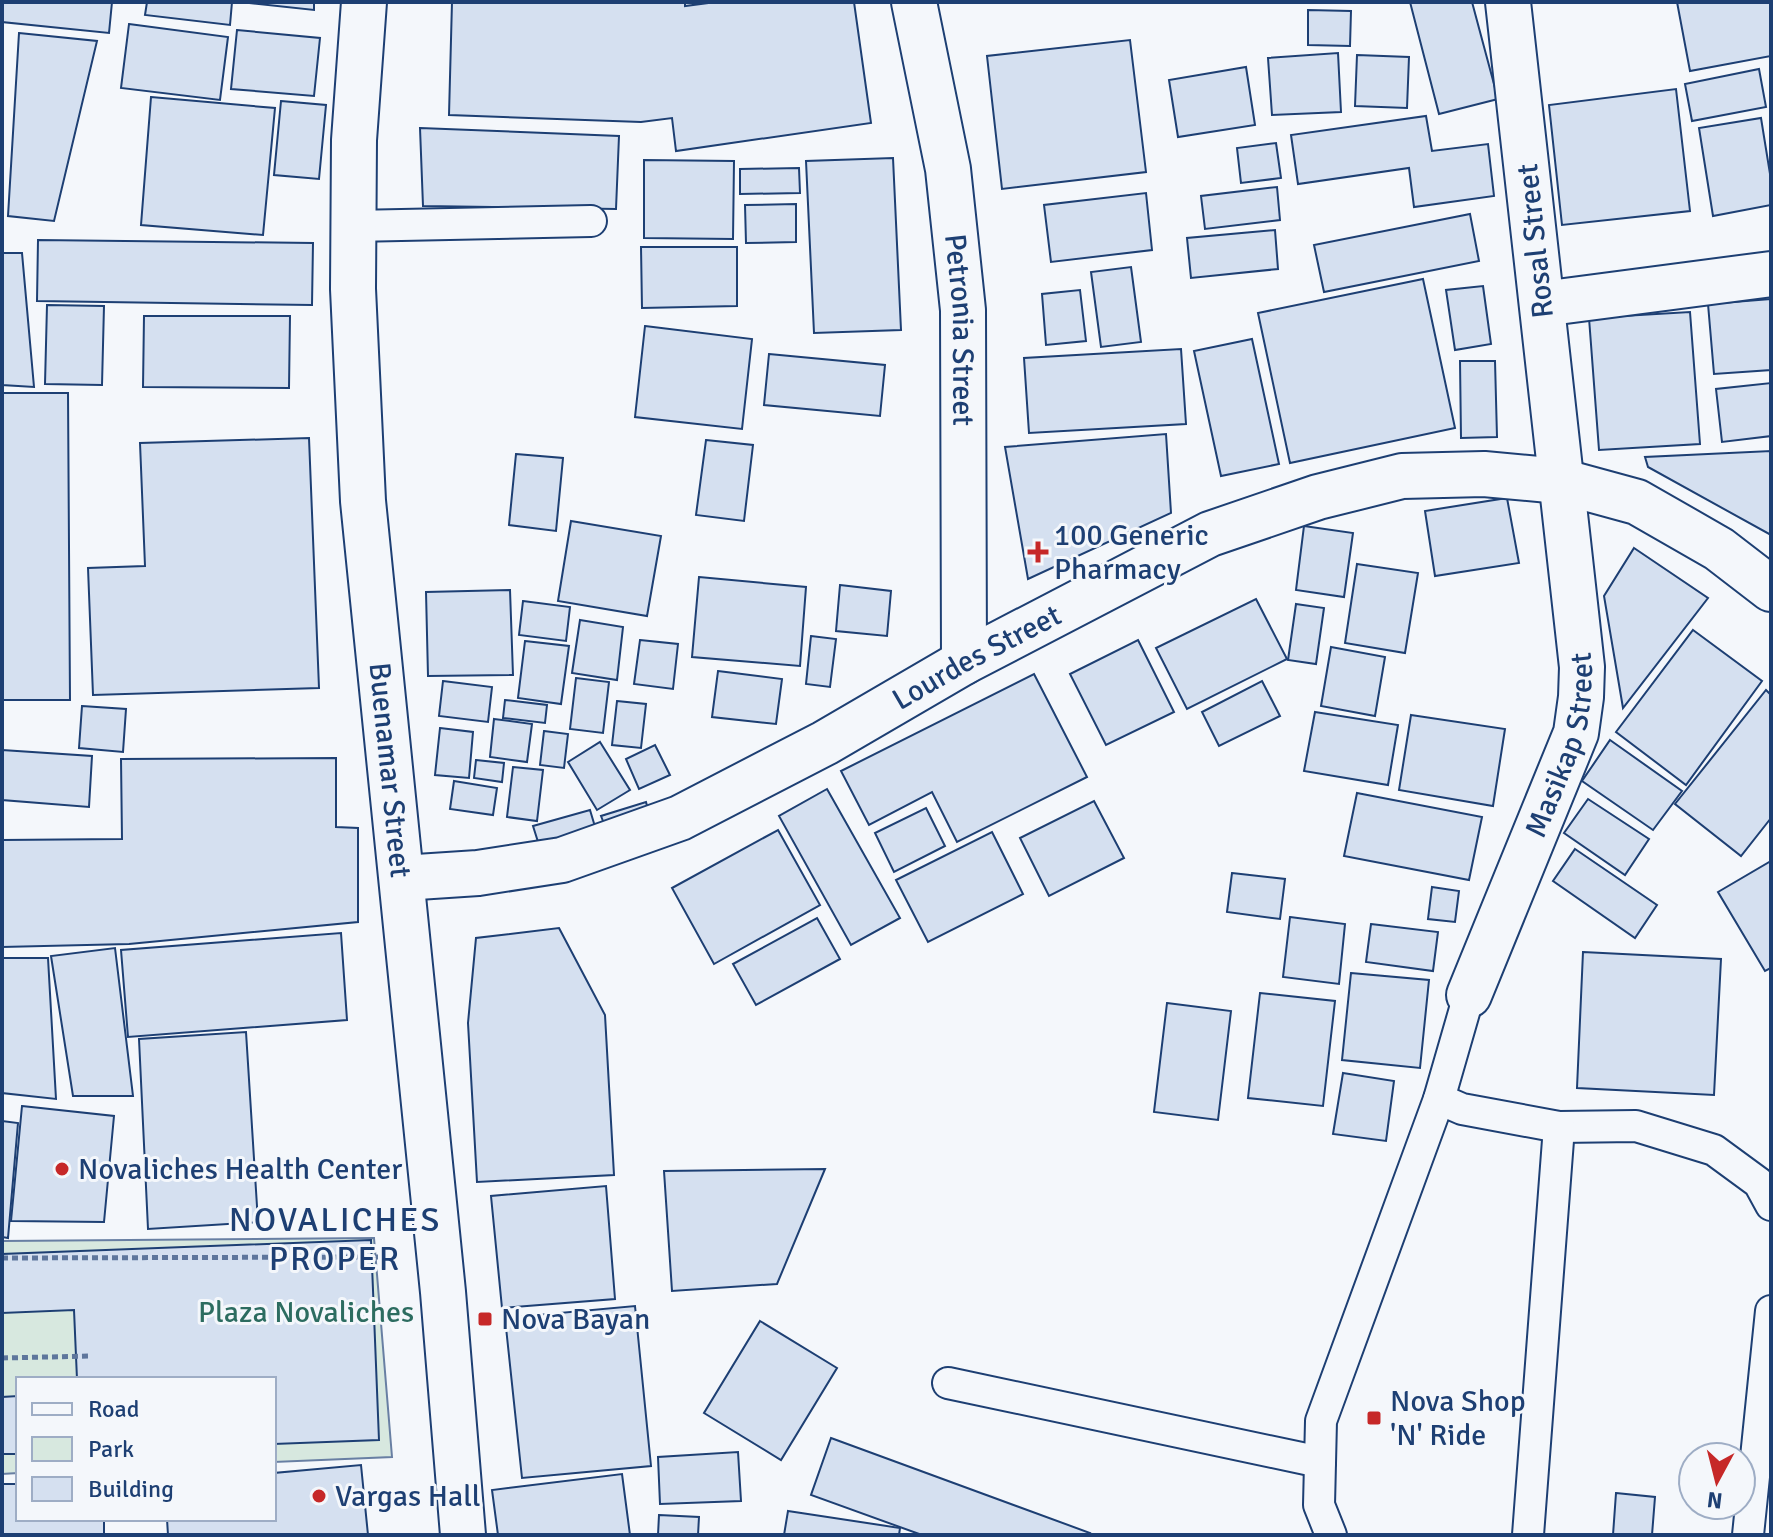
<svg xmlns="http://www.w3.org/2000/svg" width="1773" height="1537" viewBox="0 0 1773 1537" font-family="Signika,sans-serif">
	<style>
		.green { fill: #d7e8df; stroke: #687fa3; stroke-width: 2 }
		.building { fill: #d5e0f0; stroke: #1d3f73; stroke-width: 2 }
		.lines { fill: none; stroke-linecap: round; stroke-linejoin: round }
		.service-casing { stroke: #1d3f73; stroke-width: 34 }
		.minor-casing { stroke: #1d3f73; stroke-width: 48 }
		.primary-casing { stroke: #1d3f73; stroke-width: 48 }
		.path { stroke: #5e769c; stroke-width: 5; stroke-dasharray: 6 4; stroke-linecap: butt }
		.service { stroke: #f4f7fb; stroke-width: 30 }
		.minor { stroke: #f4f7fb; stroke-width: 44 }
		.primary { stroke: #f4f7fb; stroke-width: 44 }
		.poi-dot { fill: #c62828; stroke: #f4f7fb; stroke-width: 3 }
		.labels { text-anchor: middle; stroke-width: 6; stroke-linejoin: round; paint-order: stroke }
		.street-label { font-size: 30px; fill: #1d3f73; stroke: #f4f7fb }
		.poi-label { font-size: 30px; fill: #1d3f73; stroke: #f4f7fb; text-anchor: start }
		.park-label { font-size: 30px; fill: #2c6c60; stroke: #f4f7fb }
		.quarter-label { font-size: 34px; letter-spacing: 2px; fill: #1d3f73; stroke: #f4f7fb }
	</style>
	<rect width="100%" height="100%" fill="#f4f7fb"/>
	<path class="green" d="M374,1238l18,219 -118,5v-83h-256v94l-16,1v-233z"/>
	<g class="building">
		<path d="M2,2h110l-3,31 -107,-11z"/>
		<path d="M147,2h85l-2,23 -85,-10z"/>
		<path d="M240,2h74v8z"/>
		<path d="M452,2h233v4l31,-4h138l17,121 -195,28 -4,-33 -31,4 -192,-7z"/>
		<path d="M1410,2h62l26,97 -59,15z"/>
		<path d="M1677,2h94v54l-81,15z"/>
		<path d="M1308,10l43,1 -1,35 -42,-1z"/>
		<path d="M129,24l99,13 -8,63 -99,-12z"/>
		<path d="M237,30l83,8 -6,58 -83,-7z"/>
		<path d="M19,33l78,8 -43,180 -46,-5z"/>
		<path d="M1130,40l16,132 -144,17 -15,-133z"/>
		<path d="M1338,53l3,59 -69,3 -4,-57z"/>
		<path d="M1357,55l52,2 -2,51 -52,-2z"/>
		<path d="M1246,67l9,58 -77,12 -9,-57z"/>
		<path d="M1759,69l7,38 -74,14 -7,-37z"/>
		<path d="M1676,89l14,122 -128,14 -13,-120z"/>
		<path d="M151,97l124,11 -12,127 -122,-10z"/>
		<path d="M281,101l45,4 -7,74 -45,-4z"/>
		<path d="M1426,116l6,35 56,-7 6,52 -80,11 -5,-39 -111,16 -7,-49z"/>
		<path d="M1761,118l10,62v25l-58,11 -14,-88z"/>
		<path d="M420,128l199,8 -3,73 -193,-3z"/>
		<path d="M1276,143l5,35 -40,5 -4,-35z"/>
		<path d="M893,158l8,172 -87,3 -8,-172z"/>
		<path d="M644,160l90,1 -1,78 -89,-1z"/>
		<path d="M799,168l1,25 -60,1v-25z"/>
		<path d="M1277,187l3,33 -75,9 -4,-33z"/>
		<path d="M1146,193l6,57 -101,12 -7,-57z"/>
		<path d="M796,204v38l-50,1 -1,-38z"/>
		<path d="M1470,214l9,47 -155,31 -10,-47z"/>
		<path d="M1275,230l3,39 -87,9 -4,-40z"/>
		<path d="M38,240l275,3 -1,62 -275,-4z"/>
		<path d="M641,247h96v59l-95,2z"/>
		<path d="M2,253h20l12,134 -32,-2z"/>
		<path d="M1131,267l10,75 -40,5 -10,-75z"/>
		<path d="M1423,279l32,149 -165,35 -32,-150z"/>
		<path d="M1483,286l8,58 -36,6 -9,-60z"/>
		<path d="M1080,290l6,51 -40,4 -4,-51z"/>
		<path d="M1771,299v71l-57,4 -6,-70z"/>
		<path d="M47,305l57,1 -2,79 -57,-1z"/>
		<path d="M1690,312l10,132 -101,6 -10,-132z"/>
		<path d="M144,316h146l-1,72 -146,-1z"/>
		<path d="M645,326l107,13 -10,90 -107,-12z"/>
		<path d="M1252,339l27,125 -58,12 -27,-125z"/>
		<path d="M1181,349l5,75 -157,9 -5,-75z"/>
		<path d="M769,354l116,11 -5,51 -116,-11z"/>
		<path d="M1460,361h35l2,76 -36,1z"/>
		<path d="M1771,383v53l-49,6 -6,-53z"/>
		<path d="M2,393h66l2,307h-68z"/>
		<path d="M1166,434l5,79 -143,66 -23,-132z"/>
		<path d="M309,438l10,250 -226,7 -5,-127 57,-2 -5,-123z"/>
		<path d="M706,440l47,5 -9,76 -48,-6z"/>
		<path d="M1771,451v84l-123,-68 -3,-10z"/>
		<path d="M516,454l47,4 -7,73 -47,-6z"/>
		<path d="M1507,498l12,65 -84,13 -10,-65z"/>
		<path d="M571,521l90,15 -14,80 -89,-15z"/>
		<path d="M1304,526l49,7 -9,64 -48,-7z"/>
		<path d="M1634,548l74,50 -85,110 -19,-112z"/>
		<path d="M1357,564l61,9 -13,80 -60,-10z"/>
		<path d="M699,577l107,10 -6,79 -108,-9z"/>
		<path d="M840,585l51,6 -4,45 -51,-5z"/>
		<path d="M510,590l3,85 -85,1 -2,-84z"/>
		<path d="M1256,599l31,60 -100,50 -31,-61z"/>
		<path d="M523,601l47,6 -4,34 -47,-6z"/>
		<path d="M1296,604l28,4 -8,56 -28,-4z"/>
		<path d="M580,620l43,7 -6,53 -45,-7z"/>
		<path d="M1693,630l69,51 -76,104 -70,-53z"/>
		<path d="M811,636l25,3 -6,48 -24,-3z"/>
		<path d="M640,640l38,4 -5,45 -39,-5z"/>
		<path d="M1138,640l36,72 -68,33 -36,-71z"/>
		<path d="M525,641l44,5 -8,58 -43,-6z"/>
		<path d="M1331,647l54,10 -10,59 -54,-10z"/>
		<path d="M718,671l64,8 -6,45 -64,-7z"/>
		<path d="M1034,674l53,103 -130,65 -25,-50 -63,33 -28,-54z"/>
		<path d="M576,678l33,4 -6,51 -33,-4z"/>
		<path d="M443,681l49,6 -4,35 -49,-6z"/>
		<path d="M1262,681l18,35 -61,30 -17,-34z"/>
		<path d="M1766,690l5,5v123l-30,38 -66,-52z"/>
		<path d="M505,700l42,5 -2,18 -42,-5z"/>
		<path d="M617,701l29,3 -5,44 -29,-3z"/>
		<path d="M82,706l44,3 -3,43 -44,-4z"/>
		<path d="M1315,712l83,13 -10,60 -84,-14z"/>
		<path d="M1411,715l94,14 -12,77 -94,-16z"/>
		<path d="M494,719l38,5 -5,38 -37,-5z"/>
		<path d="M440,728l33,4 -4,46 -34,-3z"/>
		<path d="M544,731l24,3 -4,34 -24,-3z"/>
		<path d="M1610,740l72,51 -29,39 -71,-49z"/>
		<path d="M600,742l30,48 -33,20 -29,-48z"/>
		<path d="M655,745l15,30 -31,14 -13,-30z"/>
		<path d="M2,750l90,6 -3,51 -87,-7z"/>
		<path d="M336,758v69l22,1v94l-229,22 -127,3v-107l120,-1 -1,-80z"/>
		<path d="M476,760l28,3 -2,19 -28,-4z"/>
		<path d="M513,767l30,3 -6,51 -30,-4z"/>
		<path d="M454,781l43,7 -4,27 -43,-6z"/>
		<path d="M827,789l73,129 -49,27 -72,-129z"/>
		<path d="M1357,793l125,24 -13,63 -125,-24z"/>
		<path d="M1588,799l61,40 -24,36 -61,-42z"/>
		<path d="M1094,801l30,57 -75,38 -29,-58z"/>
		<path d="M646,802l3,11 -44,13 -4,-10z"/>
		<path d="M926,808l19,38 -51,26 -19,-39z"/>
		<path d="M590,810l6,20 -57,15 -6,-19z"/>
		<path d="M778,830l42,75 -106,59 -42,-76z"/>
		<path d="M992,832l31,62 -95,48 -32,-62z"/>
		<path d="M1575,849l82,56 -22,33 -82,-57z"/>
		<path d="M1771,861v107l-6,3 -47,-79z"/>
		<path d="M1232,873l53,6 -5,40 -53,-7z"/>
		<path d="M1432,887l27,4 -4,31 -27,-3z"/>
		<path d="M1290,917l55,7 -6,60 -56,-7z"/>
		<path d="M817,918l23,41 -84,46 -23,-41z"/>
		<path d="M1371,924l67,8 -5,39 -67,-9z"/>
		<path d="M559,928l46,87 9,160 -137,7 -9,-159 8,-85z"/>
		<path d="M341,933l6,87 -219,17 -7,-87z"/>
		<path d="M115,948l18,148h-60l-22,-140z"/>
		<path d="M1583,952l138,7 -7,136 -137,-7z"/>
		<path d="M2,958h46l8,141 -54,-6z"/>
		<path d="M1351,973l78,7 -9,88 -78,-8z"/>
		<path d="M1260,993l75,8 -12,105 -75,-8z"/>
		<path d="M1167,1003l64,8 -13,109 -64,-8z"/>
		<path d="M246,1032l12,190 -110,7 -9,-190z"/>
		<path d="M1343,1073l51,8 -8,60 -53,-7z"/>
		<path d="M22,1106l92,10 -10,106 -93,-1z"/>
		<path d="M2,1121l16,2 -10,115 -6,-1z"/>
		<path d="M825,1169l-48,115 -105,7 -8,-120z"/>
		<path d="M606,1186l9,113 -113,9 -11,-112z"/>
		<path d="M371,1240l8,200 -105,4v-65h-197l-3,-69 -72,3v-59z"/>
		<path d="M635,1306l16,160 -129,12 -17,-160z"/>
		<path d="M760,1321l77,47 -56,92 -77,-47z"/>
		<path d="M18,1396v58h-16v-57z"/>
		<path d="M831,1438l259,95 -1,2h-167l-111,-40z"/>
		<path d="M738,1452l3,49 -81,3 -2,-47z"/>
		<path d="M361,1465l7,70h-200l-1,-16h107v-46z"/>
		<path d="M622,1474l8,61h-132l-6,-45z"/>
		<path d="M2,1484h16v35h86v16h-102z"/>
		<path d="M1616,1493l39,4 -3,38h-39z"/>
		<path d="M788,1511l112,17 -1,7h-115z"/>
		<path d="M659,1515l40,2 -1,18h-40z"/>
	</g>
	<g class="lines">
		<g class="service-casing">
			<g id="service">
				<path d="M353,226l238,-5"/>
				<path d="M1439,1099l23,10 97,18 77,-1 78,24 45,33 12,22"/>
				<path d="M948,1383l372,79"/>
				<path d="M1331,1535l-12,-30 2,-84 118,-322 30,-104"/>
				<path d="M1528,1535l31,-408"/>
				<path d="M1748,1535l23,-224"/>
			</g>
		</g>
		<g class="minor-casing">
			<g id="minor">
				<path id="s1" d="M914,2l34,167 15,141 1,352"/>
				<path d="M1542,304l229,-30"/>
				<path id="s2" d="M402,878l76,-5 84,-13 118,-42 145,-75 139,-81 246,-128 108,-37 84,-21 82,-2 76,7 77,21 82,47 52,40"/>
				<path id="s3" d="M1469,995l107,-262 5,-36 1,-30 -74,-665"/>
			</g>
		</g>
		<g class="primary-casing">
			<g id="primary">
				<path id="s4" d="M364,2l-10,138 -1,149 10,212 80,791 20,243"/>
			</g>
		</g>
		<g class="path">
			<path d="M2,1258l379,-1"/>
			<path d="M2,1358l89,-2"/>
		</g>
		<use href="#service" class="service"/>
		<use href="#minor" class="minor"/>
		<use href="#primary" class="primary"/>
	</g>
	<g class="poi-dot">
		<path d="M1034 540h8v8h8v8h-8v8h-8v-8h-8v-8h8z"/>
		<circle cx="62" cy="1169" r="8"/>
		<rect x="477" y="1311" width="16" height="16" rx="4"/>
		<rect x="1366" y="1410" width="16" height="16" rx="4"/>
		<circle cx="319" cy="1496" r="8"/>
	</g>
	<g class="labels">
		<g class="street-label">
			<text transform="translate(1535 241) rotate(-96)" y="10">Rosal Street</text>
			<text dy="10" stroke="none"><textPath href="#s1" startOffset="332">Petronia Street</textPath></text>
			<text dy="10" stroke="none"><textPath href="#s2" startOffset="624">Lourdes Street</textPath></text>
			<text dy="10" stroke="none"><textPath href="#s3" startOffset="268">Masikap Street</textPath></text>
			<text dy="10" stroke="none"><textPath href="#s4" startOffset="770">Buenamar Street</textPath></text>
		</g>
		<g class="poi-label">
			<text x="1054" y="545">100 Generic<tspan x="1054" dy="34">Pharmacy</tspan></text>
			<text x="78" y="1179">Novaliches Health Center</text>
			<text x="501" y="1329">Nova Bayan</text>
			<text x="1390" y="1411">Nova Shop<tspan x="1390" dy="34">'N' Ride</tspan></text>
			<text x="335" y="1506">Vargas Hall</text>
		</g>
		<g class="park-label">
			<text x="306" y="1322">Plaza Novaliches</text>
		</g>
		<g class="quarter-label">
			<text x="335" y="1231">NOVALICHES<tspan x="335" dy="39">PROPER</tspan></text>
		</g>
	</g>
	<rect width="1773" height="1537" fill="none" stroke="#1d3f73" stroke-width="8"/>
	<rect x="16" y="1377" width="260" height="144" fill="#f4f7fb" stroke="#9eadc5" stroke-width="2"/>
	<rect x="32" y="1403" width="40" height="12" fill="#f4f7fb" stroke="#9eadc5" stroke-width="2"/>
	<text x="88" y="1417" font-size="24" fill="#1d3f73">Road</text>
	<rect x="32" y="1437" width="40" height="24" fill="#d7e8df" stroke="#9eadc5" stroke-width="2"/>
	<text x="88" y="1457" font-size="24" fill="#1d3f73">Park</text>
	<rect x="32" y="1477" width="40" height="24" fill="#d5e0f0" stroke="#9eadc5" stroke-width="2"/>
	<text x="88" y="1497" font-size="24" fill="#1d3f73">Building</text>
	<g transform="translate(1717 1481) rotate(187)"><circle r="38" fill="#f4f7fb" stroke="#9eadc5" stroke-width="2"/>
	<path d="M0-6L14 30L0 20L-14 30Z" fill="#c62828"/>
	<text y="-12" font-size="22" font-weight="bold" text-anchor="middle" fill="#1d3f73">N</text>
	</g>
</svg>
